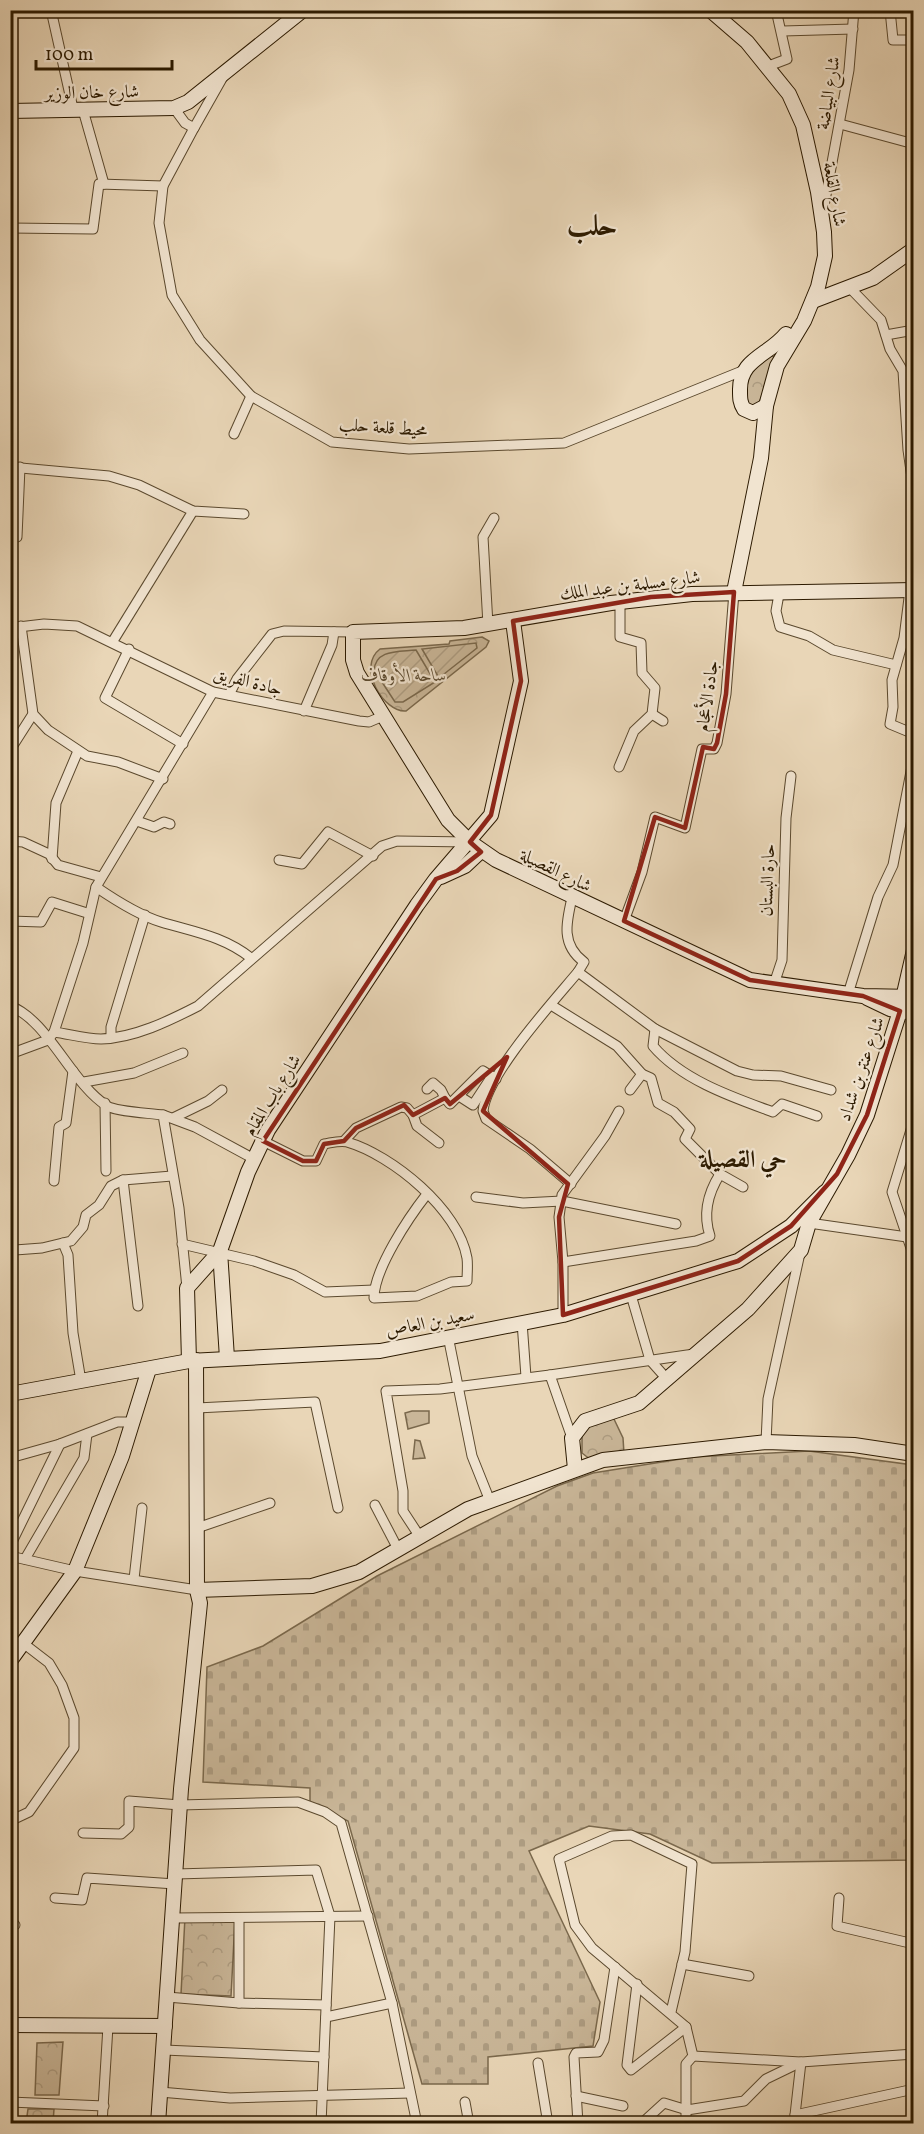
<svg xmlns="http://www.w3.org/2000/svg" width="924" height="2134" viewBox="0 0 924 2134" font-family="Vollkorn,Amiri,serif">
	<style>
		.forest { fill: url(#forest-firs); stroke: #7a684c; stroke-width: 1.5 }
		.cemetery { fill: url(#cemetery-stones); stroke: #7a684c; stroke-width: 1.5 }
		.park { fill: url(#park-crowns); stroke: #7a684c; stroke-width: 1.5 }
		.garden { fill: url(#garden-furrows); stroke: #7a684c; stroke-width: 1.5 }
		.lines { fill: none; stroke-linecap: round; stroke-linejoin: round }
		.street-casing { stroke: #5b492e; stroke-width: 11 }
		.secondary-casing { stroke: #2c1a00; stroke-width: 16 }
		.street { stroke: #f1e4d0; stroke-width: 9 }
		.secondary { stroke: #f1e4d0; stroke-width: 14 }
		.marked { fill: none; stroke: #8f2418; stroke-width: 4.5; stroke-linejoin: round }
		.labels { text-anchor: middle; stroke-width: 4.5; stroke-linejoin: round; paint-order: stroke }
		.street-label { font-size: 18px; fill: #2c1a00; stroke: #f1e4d0 }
		.park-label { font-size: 18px; font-style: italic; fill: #5b492e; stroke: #f1e4d0 }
		.district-label { font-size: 24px; font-weight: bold; fill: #2c1a00; stroke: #f1e4d0 }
		.town-label { font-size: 30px; font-weight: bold; fill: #2c1a00; stroke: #f1e4d0 }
	</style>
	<defs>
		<pattern id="forest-firs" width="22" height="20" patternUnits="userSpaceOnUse" patternTransform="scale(1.5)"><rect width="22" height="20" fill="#c9b698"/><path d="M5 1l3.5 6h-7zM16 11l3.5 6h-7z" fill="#ad9c81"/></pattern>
		<pattern id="cemetery-stones" width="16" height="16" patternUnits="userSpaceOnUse" patternTransform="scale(1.5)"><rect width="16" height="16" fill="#c9b698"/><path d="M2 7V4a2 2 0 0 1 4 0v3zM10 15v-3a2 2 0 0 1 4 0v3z" fill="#ad9c81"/></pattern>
		<pattern id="park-crowns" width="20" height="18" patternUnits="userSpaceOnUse" patternTransform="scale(1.5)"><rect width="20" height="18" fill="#c9b698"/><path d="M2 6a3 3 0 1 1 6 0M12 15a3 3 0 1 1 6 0" fill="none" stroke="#ad9c81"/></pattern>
		<pattern id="garden-furrows" width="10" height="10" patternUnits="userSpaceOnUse" patternTransform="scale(1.5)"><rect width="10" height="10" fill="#c9b698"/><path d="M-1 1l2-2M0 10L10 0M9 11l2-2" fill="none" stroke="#ad9c81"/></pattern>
	</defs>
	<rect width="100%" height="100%" fill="#e9d6b7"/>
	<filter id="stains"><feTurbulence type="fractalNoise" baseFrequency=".00333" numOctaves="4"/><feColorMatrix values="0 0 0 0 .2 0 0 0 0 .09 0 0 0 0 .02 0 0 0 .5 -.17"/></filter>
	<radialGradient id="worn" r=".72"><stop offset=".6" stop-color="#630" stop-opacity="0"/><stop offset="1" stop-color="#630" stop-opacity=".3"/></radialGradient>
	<g class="forest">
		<path d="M412,1411h17v12l-21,6 -3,-16z"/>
		<path d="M415,1440l5,1 5,17 -12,1z"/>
	</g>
	<path class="cemetery" d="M809,1451l104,14v395l-201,3 -62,-29 -61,-8 -60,25 71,151 -7,44 -105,11v27h-66l-74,-263 -38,-18v-15l-107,-6 4,-115 56,-21 114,-70 180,-90 36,-13 100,-16z"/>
	<g class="park">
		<path d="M771,356l5,1 -18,49 -11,1 -3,-33z"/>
		<path d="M482,637l7,4 -3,6 -80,64c-22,2 -50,-44 -26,-62l69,-5 1,-3z"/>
		<path d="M613,1417l10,21 1,16 -33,6 -9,-7v-22l6,-8z"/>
		<path d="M185,1917l50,3 -4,76 -50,-2z"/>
		<path d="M63,2042l-4,53h-24l2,-52z"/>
		<path d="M28,2109h26l-1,14h-27z"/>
	</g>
	<g class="garden">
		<path d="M476,643l1,5 -38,30 -17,-29z"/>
		<path d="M416,650l19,32 -32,20h-8l-15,-23 1,-6 -7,-2c1,-22 25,-19 42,-21z"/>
	</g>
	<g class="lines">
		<g class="street-casing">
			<g id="street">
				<path d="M51,10l21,94"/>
				<path d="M890,10l3,30h21"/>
				<path d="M783,31l70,-2"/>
				<path d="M766,67l21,-8 -11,-49"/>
				<path d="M174,108l11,15 9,5 30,-53"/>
				<path d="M83,110l21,74"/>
				<path d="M840,124l74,20"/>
				<path d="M194,128l-31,58 -4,37 13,72 28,45 51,56 81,46 77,7 155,-6 178,-72"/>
				<path d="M824,206l25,-136 5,-60"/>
				<path d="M10,228l83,1 6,-45 64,2"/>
				<path d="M850,288l31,32 9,29 13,22 5,79 6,42"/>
				<path d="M886,335l28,-5"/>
				<path d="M234,434l17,-38"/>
				<path d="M10,467l99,9 30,9 54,26 51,3"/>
				<path d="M10,540l7,-3 3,-70"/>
				<path d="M910,590l-6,48 -12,42 1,27 -3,17 24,10"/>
				<path d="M779,594l-3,17 4,16 29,9 24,14 63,15"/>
				<path d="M488,625l-5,-88 11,-19"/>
				<path d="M21,626l12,88 15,16 39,26 31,6 45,17"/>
				<path d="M10,628l34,-4 33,2 136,66 146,29 10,1 14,-6"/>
				<path d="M113,641l80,-130"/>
				<path d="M129,649l-24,49 78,46"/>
				<path d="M229,695l8,-16 35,-45 12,-3 69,1"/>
				<path d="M304,711l28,-66 2,-13"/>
				<path d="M652,714l11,7"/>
				<path d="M10,750l23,-36"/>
				<path d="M619,767l15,-36 18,-17 3,-26 -13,-15 -1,-30 -21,-6v-36"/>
				<path d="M137,821l17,6 10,-5 6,2"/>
				<path d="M10,841l13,1 26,12 9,11 43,12"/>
				<path d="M52,859l4,-56 22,-52"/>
				<path d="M279,860l23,4 26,-32 45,24"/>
				<path d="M96,887c19,13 42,28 65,35 33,10 62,14 90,36"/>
				<path d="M572,898c-6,25 -11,47 12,64l-6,10"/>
				<path d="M10,921l31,1 11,-20 35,11"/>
				<path d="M624,921l18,-49 13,-55 30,11 17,-79h12l3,-6 9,-49 8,-102"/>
				<path d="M774,984l8,-24 4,-142 5,-42"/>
				<path d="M848,994l30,-97 15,-32 21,-109"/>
				<path d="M551,1005l66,41 25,28 9,4 7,25 16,9 16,17 -5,10 35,35 23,13"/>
				<path d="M10,1006c38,14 61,77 97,100 10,6 43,7 56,9l16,93 8,80"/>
				<path d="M655,1029l-2,17c29,34 79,51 120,66l9,-8 35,12"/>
				<path d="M54,1032c15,2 32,7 47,7 33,-1 68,-18 97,-33l184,-160 15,-5 73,1"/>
				<path d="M111,1037v-10l34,-112"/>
				<path d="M10,1054l38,-14 6,-8 29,-89 13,-56 117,-195"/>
				<path d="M84,1082l50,-9 49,-20"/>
				<path d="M427,1089l6,-6 8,7 4,8"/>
				<path d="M630,1090l12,-16"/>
				<path d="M459,1096l14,9 19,-29"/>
				<path d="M105,1103l1,68"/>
				<path d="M163,1115l32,12 59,32"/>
				<path d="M413,1115l4,11 22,17"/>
				<path d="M173,1118l35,-17 14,-11"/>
				<path d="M914,1120l-22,72 22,65"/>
				<path d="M263,1141l40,20h13l8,-17c7,-1 16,-4 23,-2 45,13 112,68 120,116 1,7 0,16 0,23l-16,1 -34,14 -43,2c0,-29 35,-81 53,-104"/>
				<path d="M344,1141l12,-13 45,-21 6,1 6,7 32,-17 5,6 33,-33 13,8"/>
				<path d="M123,1180l15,126"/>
				<path d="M54,1181l5,-54 7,-4 7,-52"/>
				<path d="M571,1184l-41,-35 -44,-30 -3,-8c4,-37 70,-109 95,-139l77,57 82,42 16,4 28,1 50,14"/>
				<path d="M476,1197l47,6 39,-2 114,23"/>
				<path d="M809,1223l105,15"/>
				<path d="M63,1243l5,12 5,78 8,48"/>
				<path d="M182,1244l72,17 40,14 31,17 49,-2"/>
				<path d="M15,1250l27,-2 29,-7 12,-14 3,-12 13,-10 12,-19 12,-6 49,-4"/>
				<path d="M563,1262l133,-21 14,-5c-7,-21 -2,-43 10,-62"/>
				<path d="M631,1295l19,65 16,18"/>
				<path d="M563,1315v-53l-4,-45 3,-22 43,-59 14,-25"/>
				<path d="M522,1322l4,55"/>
				<path d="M448,1336l24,120 18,45"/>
				<path d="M550,1375l144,-21"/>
				<path d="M197,1408l118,-6 23,106"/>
				<path d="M766,1442l2,-43 32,-146"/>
				<path d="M10,1458l50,-14 57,-22h16"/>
				<path d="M375,1505l23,44"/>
				<path d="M197,1528l73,-25"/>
				<path d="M420,1537l-17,-26v-20l-17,-100 54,-2 110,-14 22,63"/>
				<path d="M10,1546l50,-102"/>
				<path d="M10,1556l65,15 122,19"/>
				<path d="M25,1559l59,-101 3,-24"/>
				<path d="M134,1579l8,-71"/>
				<path d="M10,1821l19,-9 45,-64v-30l-12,-33 -13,-22 -26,-20"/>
				<path d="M83,1833l38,1 8,-7v-26l51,4 118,-3 27,10 16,11 51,180 25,121"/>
				<path d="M176,1874l140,-4 14,46 -9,208"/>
				<path d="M55,1898l27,2 5,-22 88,6"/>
				<path d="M839,1898l-2,28 77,18"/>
				<path d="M173,1918l195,-2"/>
				<path d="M10,1924l5,1"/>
				<path d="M682,1964l67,12"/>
				<path d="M637,1984l-10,81 4,5 55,-43"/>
				<path d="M167,1997l72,6 87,2"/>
				<path d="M239,2003v-85"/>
				<path d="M671,2012l14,-60 7,-88 -61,-29 -19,1 -53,23 16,66 17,23 94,79 7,29 -7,8v60"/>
				<path d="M326,2017l66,-14"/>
				<path d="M164,2050l160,7"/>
				<path d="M693,2056l108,6 113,-8"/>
				<path d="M801,2062l-6,53 10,9"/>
				<path d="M538,2063l10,61"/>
				<path d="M160,2092l70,6 180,-5"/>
				<path d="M576,2096l47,10"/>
				<path d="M10,2102l94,4"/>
				<path d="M465,2102l4,22"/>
				<path d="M795,2115l119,-26"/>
				<path d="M102,2124l6,-98"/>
				<path d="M578,2124l-4,-67 2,-4 22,-1 6,-12 11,-73"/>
				<path d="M641,2124l23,-21 23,7 57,-9 22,-22 33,-16"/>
			</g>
		</g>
		<g class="secondary-casing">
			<g id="secondary">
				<path d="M710,10l37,32 42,52 14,31 15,67 6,40 1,24 -7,31 -14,34 -27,45 -11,40 -5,52 -27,134"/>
				<path d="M10,111l164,-3 14,-6 115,-92"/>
				<path d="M813,301l60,-23 41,-29"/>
				<path d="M766,406l-13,7 -9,-4c-4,-6 -4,-11 -4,-18 -1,-32 28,-35 46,-57"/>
				<path d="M914,590l-222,4 -81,9 -147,25 -111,4v28l4,13 91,147 22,22 26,18 254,120 113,16 51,1"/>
				<path d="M441,877l24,-11 16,-15"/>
				<path d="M867,998l23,11 24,4"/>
				<path d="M227,1358l-7,-107 28,-79 20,-42 149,-225 19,-26 55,-64 30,-134 -8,-60"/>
				<path d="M189,1361l-2,-73 33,-37"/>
				<path d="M10,1394l179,-33 191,-10 183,-36 175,-54 53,-35 34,-34"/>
				<path d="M575,1469l-3,-31 13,-17 54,-18 109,-94 53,-59 8,-27 39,-68 19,-40 33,-104 14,-61"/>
				<path d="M197,1590l115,-4 47,-14 109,-63 135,-49 163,-18 88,3 60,9"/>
				<path d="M10,1661l65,-90 47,-115 27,-87"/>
				<path d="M10,2025l155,1"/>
				<path d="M158,2124l23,-335 19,-186 -3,-13 -1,-230"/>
			</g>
		</g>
		<use href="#street" class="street"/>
		<use href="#secondary" class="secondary"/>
	</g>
	<path class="marked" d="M734,592l-8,102 -9,49 -3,6 -11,-2 -18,81 -30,-11 -31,104 126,59 113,16 37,15 -33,104 -30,59 -46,52 -53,35 -175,54 -4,-98 9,-33 -85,-73 24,-54 -57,47 -5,-6 -32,17 -9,-10 -48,23 -12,13 -20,3 -8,17h-13l-40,-20 173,-262 21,-8 24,-19 -11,-10 21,-27 30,-134 -8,-60 138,-24z"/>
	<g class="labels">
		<g class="street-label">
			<text transform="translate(92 92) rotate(-1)" y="6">شارع خان الوزير</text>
			<text transform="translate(828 93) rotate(-81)" y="6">شارع البياضة</text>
			<text transform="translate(835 194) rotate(80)" y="6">شارع القلعة</text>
			<text transform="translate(383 427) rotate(4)" y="6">محيط قلعة حلب</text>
			<text transform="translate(630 585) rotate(-7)" y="6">شارع مسلمة بن عبد الملك</text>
			<text transform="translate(248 681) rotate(14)" y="6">جادة الفريق</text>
			<text transform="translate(707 696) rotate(-82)" y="6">جادة الأعجام</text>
			<text transform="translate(556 870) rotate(26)" y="6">شارع القصيلة</text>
			<text transform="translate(767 880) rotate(-88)" y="6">حارة البستان</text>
			<text transform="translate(861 1069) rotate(-71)" y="6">شارع عنتر بن شداد</text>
			<text transform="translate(272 1095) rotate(-58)" y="6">شارع باب المقام</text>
			<text transform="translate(430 1322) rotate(-11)" y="6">سعيد بن العاص</text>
		</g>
		<g class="park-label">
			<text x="404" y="681">ساحة الأوقاف</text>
		</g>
		<g class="district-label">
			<text x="743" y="1167">حي القصيلة</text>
		</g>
		<g class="town-label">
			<text x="592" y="235">حلب</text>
		</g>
	</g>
	<rect width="924" height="2134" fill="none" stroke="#e9d6b7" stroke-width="36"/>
	<rect x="12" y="12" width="900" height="2110" fill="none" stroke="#2c1a00" stroke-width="3"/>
	<rect x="18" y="18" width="888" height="2098" fill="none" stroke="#2c1a00" stroke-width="1.5"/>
	<path d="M36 60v9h136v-9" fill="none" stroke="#2c1a00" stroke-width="3"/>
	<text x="45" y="60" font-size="18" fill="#2c1a00" stroke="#f1e4d0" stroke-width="4.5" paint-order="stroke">100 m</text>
	<rect width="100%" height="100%" filter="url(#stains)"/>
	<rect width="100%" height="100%" fill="url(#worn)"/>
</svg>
